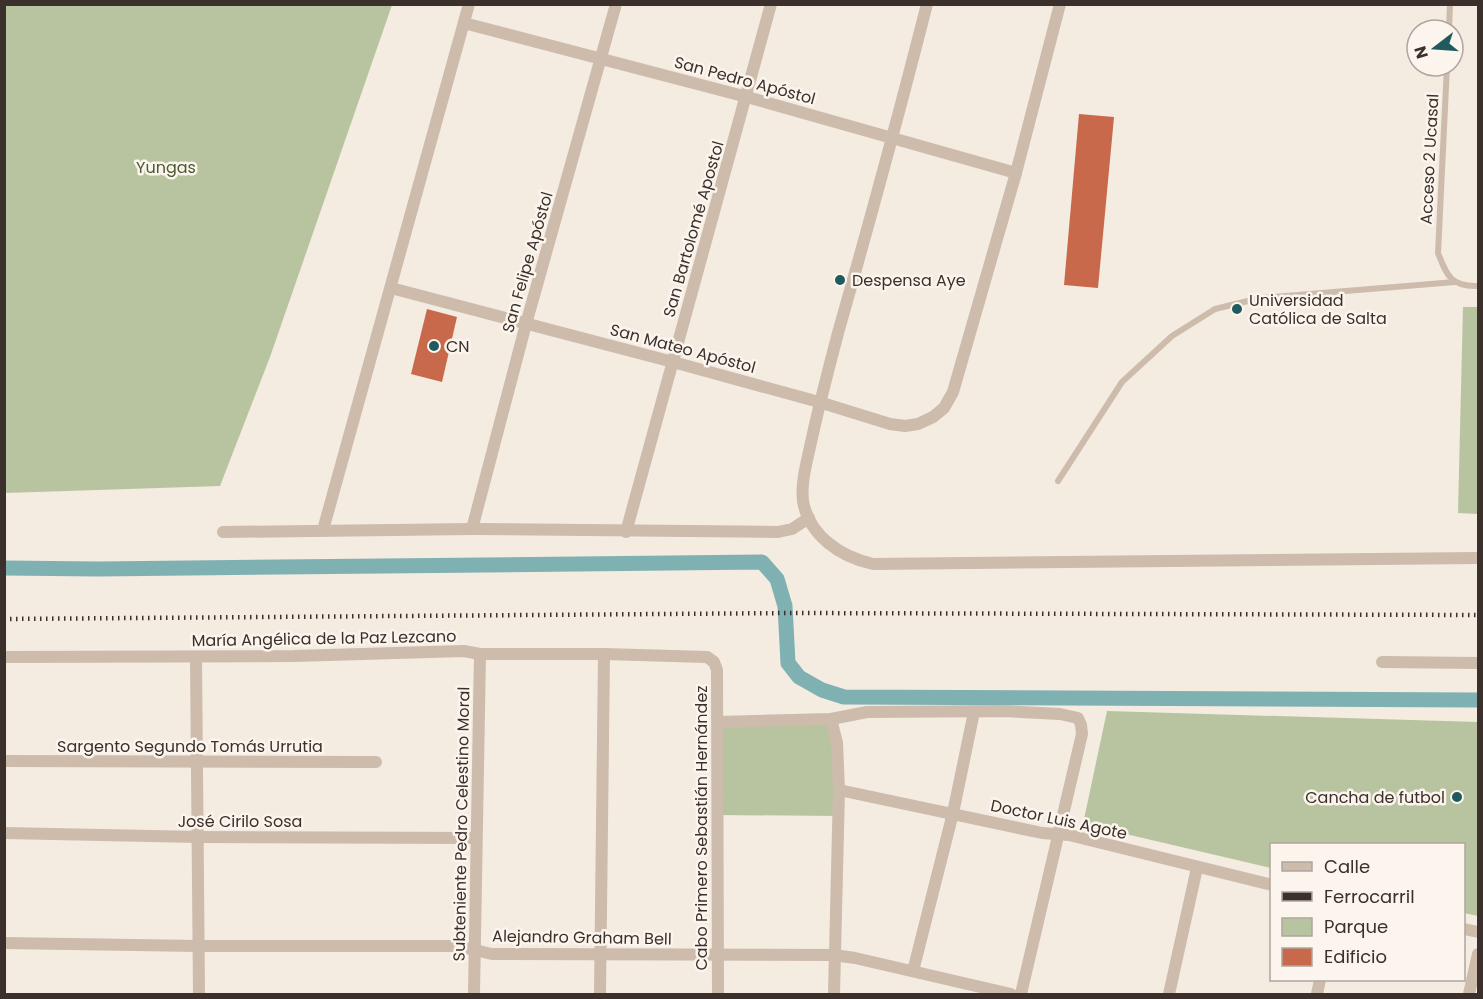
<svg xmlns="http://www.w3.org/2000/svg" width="1483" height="999" viewBox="0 0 1483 999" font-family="Poppins,sans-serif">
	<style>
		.green { fill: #b8c4a0 }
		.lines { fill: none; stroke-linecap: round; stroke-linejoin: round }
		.canal { stroke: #7fb0b2; stroke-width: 15 }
		.building { fill: #c8694b }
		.service { stroke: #cdbbac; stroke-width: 6 }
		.minor { stroke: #cdbbac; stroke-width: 12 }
		.rail { stroke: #3b302b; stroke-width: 4.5; stroke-dasharray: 1.5 4.5; stroke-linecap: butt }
		.poi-dot { fill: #1f5a5e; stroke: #fbf5ee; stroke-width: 2 }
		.labels { text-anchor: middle; stroke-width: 5; stroke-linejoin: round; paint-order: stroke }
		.street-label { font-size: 16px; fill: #3b302b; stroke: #fbf5ee }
		.park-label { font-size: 16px; fill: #4a5a2e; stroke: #fbf5ee }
		.poi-label { font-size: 16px; fill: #3b302b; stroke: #fbf5ee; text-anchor: start }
	</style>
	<rect width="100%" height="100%" fill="#f4ebe1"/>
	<g class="green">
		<path d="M4,5h388l-122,352 -50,129 -215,7z"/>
		<path d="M1463,307h15v207l-20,-1z"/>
		<path d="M1107,711l371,11v194l-14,-3v-69h-192l-1,24 -188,-44z"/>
		<path d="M831,719l7,97 -120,-1v-93z"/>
	</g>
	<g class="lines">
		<path class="canal" d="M4,568l94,1 664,-7 15,17 8,27 3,57 11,14 23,13 22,7 634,3"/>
	</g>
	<g class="building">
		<path d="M1079,114l35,3 -16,171 -34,-3z"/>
		<path d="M427,309l30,8 -15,65 -31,-8z"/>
	</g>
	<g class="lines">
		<g class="service">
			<path d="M1449,30l1,-26"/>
			<path d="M1447,66l-9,187c9,23 13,34 40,33"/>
			<path d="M1058,481l64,-99 50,-46 43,-27 45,-11 195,-16"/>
		</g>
		<g class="minor">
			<path d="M927,4c-28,110 -58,220 -89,329 -10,38 -20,76 -28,114 -4,18 -9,36 -7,54 6,35 38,56 70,63l605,-6"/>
			<path d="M464,23l283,74 269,76"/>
			<path d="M391,288l282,74 146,40 71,22 15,2 13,-2 15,-7 11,-9 9,-16 63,-219 44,-169"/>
			<path d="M472,529l54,-205 90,-320"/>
			<path d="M323,530l146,-526"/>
			<path d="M223,532l249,-3 306,3 14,-3 17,-11"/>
			<path d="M626,532l145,-528"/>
			<path d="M4,657l290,-1 170,-5 16,3h124l103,3 7,5 3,8 1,324"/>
			<path d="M196,657l3,337"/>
			<path d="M1382,662l96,1"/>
			<path d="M831,719l6,24 2,47 -5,204"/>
			<path d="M718,722l113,-3 36,-7 137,-1 56,3 18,4 3,7 1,9 -61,260"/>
			<path d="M4,761l372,1"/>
			<path d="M839,790l203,43 27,2 203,50"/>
			<path d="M4,833l194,4 278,1"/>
			<path d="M1464,929l14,3"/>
			<path d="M4,943l194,3h259l35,8 342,1 21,3 156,36"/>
			<path d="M913,971l40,-158 21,-101"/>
			<path d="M474,994l6,-340"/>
			<path d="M600,994l4,-340"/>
			<path d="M1169,994l28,-126"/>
			<path d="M1317,994l3,-14"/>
			<path d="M1469,994l9,-40"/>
		</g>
		<path class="rail" d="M4,619l788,-6 686,2"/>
	</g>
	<g class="poi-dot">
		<circle cx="840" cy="280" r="6"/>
		<circle cx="1237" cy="309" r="6"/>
		<circle cx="434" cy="346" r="6"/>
		<circle cx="1457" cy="797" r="6"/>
	</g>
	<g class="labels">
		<g class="street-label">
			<text transform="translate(745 80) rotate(15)" y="6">San Pedro Apóstol</text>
			<text transform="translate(1429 159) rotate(-87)" y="6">Acceso 2 Ucasal</text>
			<text transform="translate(693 229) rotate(-74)" y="6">San Bartolomé Apostol</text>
			<text transform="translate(527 262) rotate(-74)" y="6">San Felipe Apóstol</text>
			<text transform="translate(683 348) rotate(15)" y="6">San Mateo Apóstol</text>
			<text transform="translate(324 638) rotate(-1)" y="6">María Angélica de la Paz Lezcano</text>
			<text x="190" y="752">Sargento Segundo Tomás Urrutia</text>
			<text transform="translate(1059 819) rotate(12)" y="6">Doctor Luis Agote</text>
			<text x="240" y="827">José Cirilo Sosa</text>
			<text transform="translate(461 824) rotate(-89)" y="6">Subteniente Pedro Celestino Moral</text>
			<text transform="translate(701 828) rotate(-90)" y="6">Cabo Primero Sebastián Hernández</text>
			<text transform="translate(582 937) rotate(1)" y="6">Alejandro Graham Bell</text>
		</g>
		<g class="park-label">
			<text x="166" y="173">Yungas</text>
		</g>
		<g class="poi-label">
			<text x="852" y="286">Despensa Aye</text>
			<text x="1249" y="306">Universidad<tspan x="1249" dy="18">Católica de Salta</tspan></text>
			<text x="446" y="352">CN</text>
			<text x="1445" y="803" text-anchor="end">Cancha de futbol</text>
		</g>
	</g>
	<rect width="1483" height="999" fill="none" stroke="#3b302b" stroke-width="12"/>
	<rect x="1270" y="843" width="195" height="138" fill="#fbf5ee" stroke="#aea6a0" stroke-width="1.5"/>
	<rect x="1282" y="862" width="30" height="9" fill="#cdbbac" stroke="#aea6a0" stroke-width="1.5"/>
	<text x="1324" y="873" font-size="18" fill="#3b302b">Calle</text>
	<rect x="1282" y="892" width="30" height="9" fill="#3b302b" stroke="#aea6a0" stroke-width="1.5"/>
	<text x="1324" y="903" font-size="18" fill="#3b302b">Ferrocarril</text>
	<rect x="1282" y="918" width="30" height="18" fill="#b8c4a0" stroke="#aea6a0" stroke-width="1.5"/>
	<text x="1324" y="933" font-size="18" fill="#3b302b">Parque</text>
	<rect x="1282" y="948" width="30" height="18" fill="#c8694b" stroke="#aea6a0" stroke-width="1.5"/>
	<text x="1324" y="963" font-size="18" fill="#3b302b">Edificio</text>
	<g transform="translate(1435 48) rotate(253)"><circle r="28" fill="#fbf5ee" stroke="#aea6a0" stroke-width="1.5"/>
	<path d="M0-4.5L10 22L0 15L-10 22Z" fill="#1f5a5e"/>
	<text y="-9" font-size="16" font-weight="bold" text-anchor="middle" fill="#3b302b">N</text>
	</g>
</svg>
